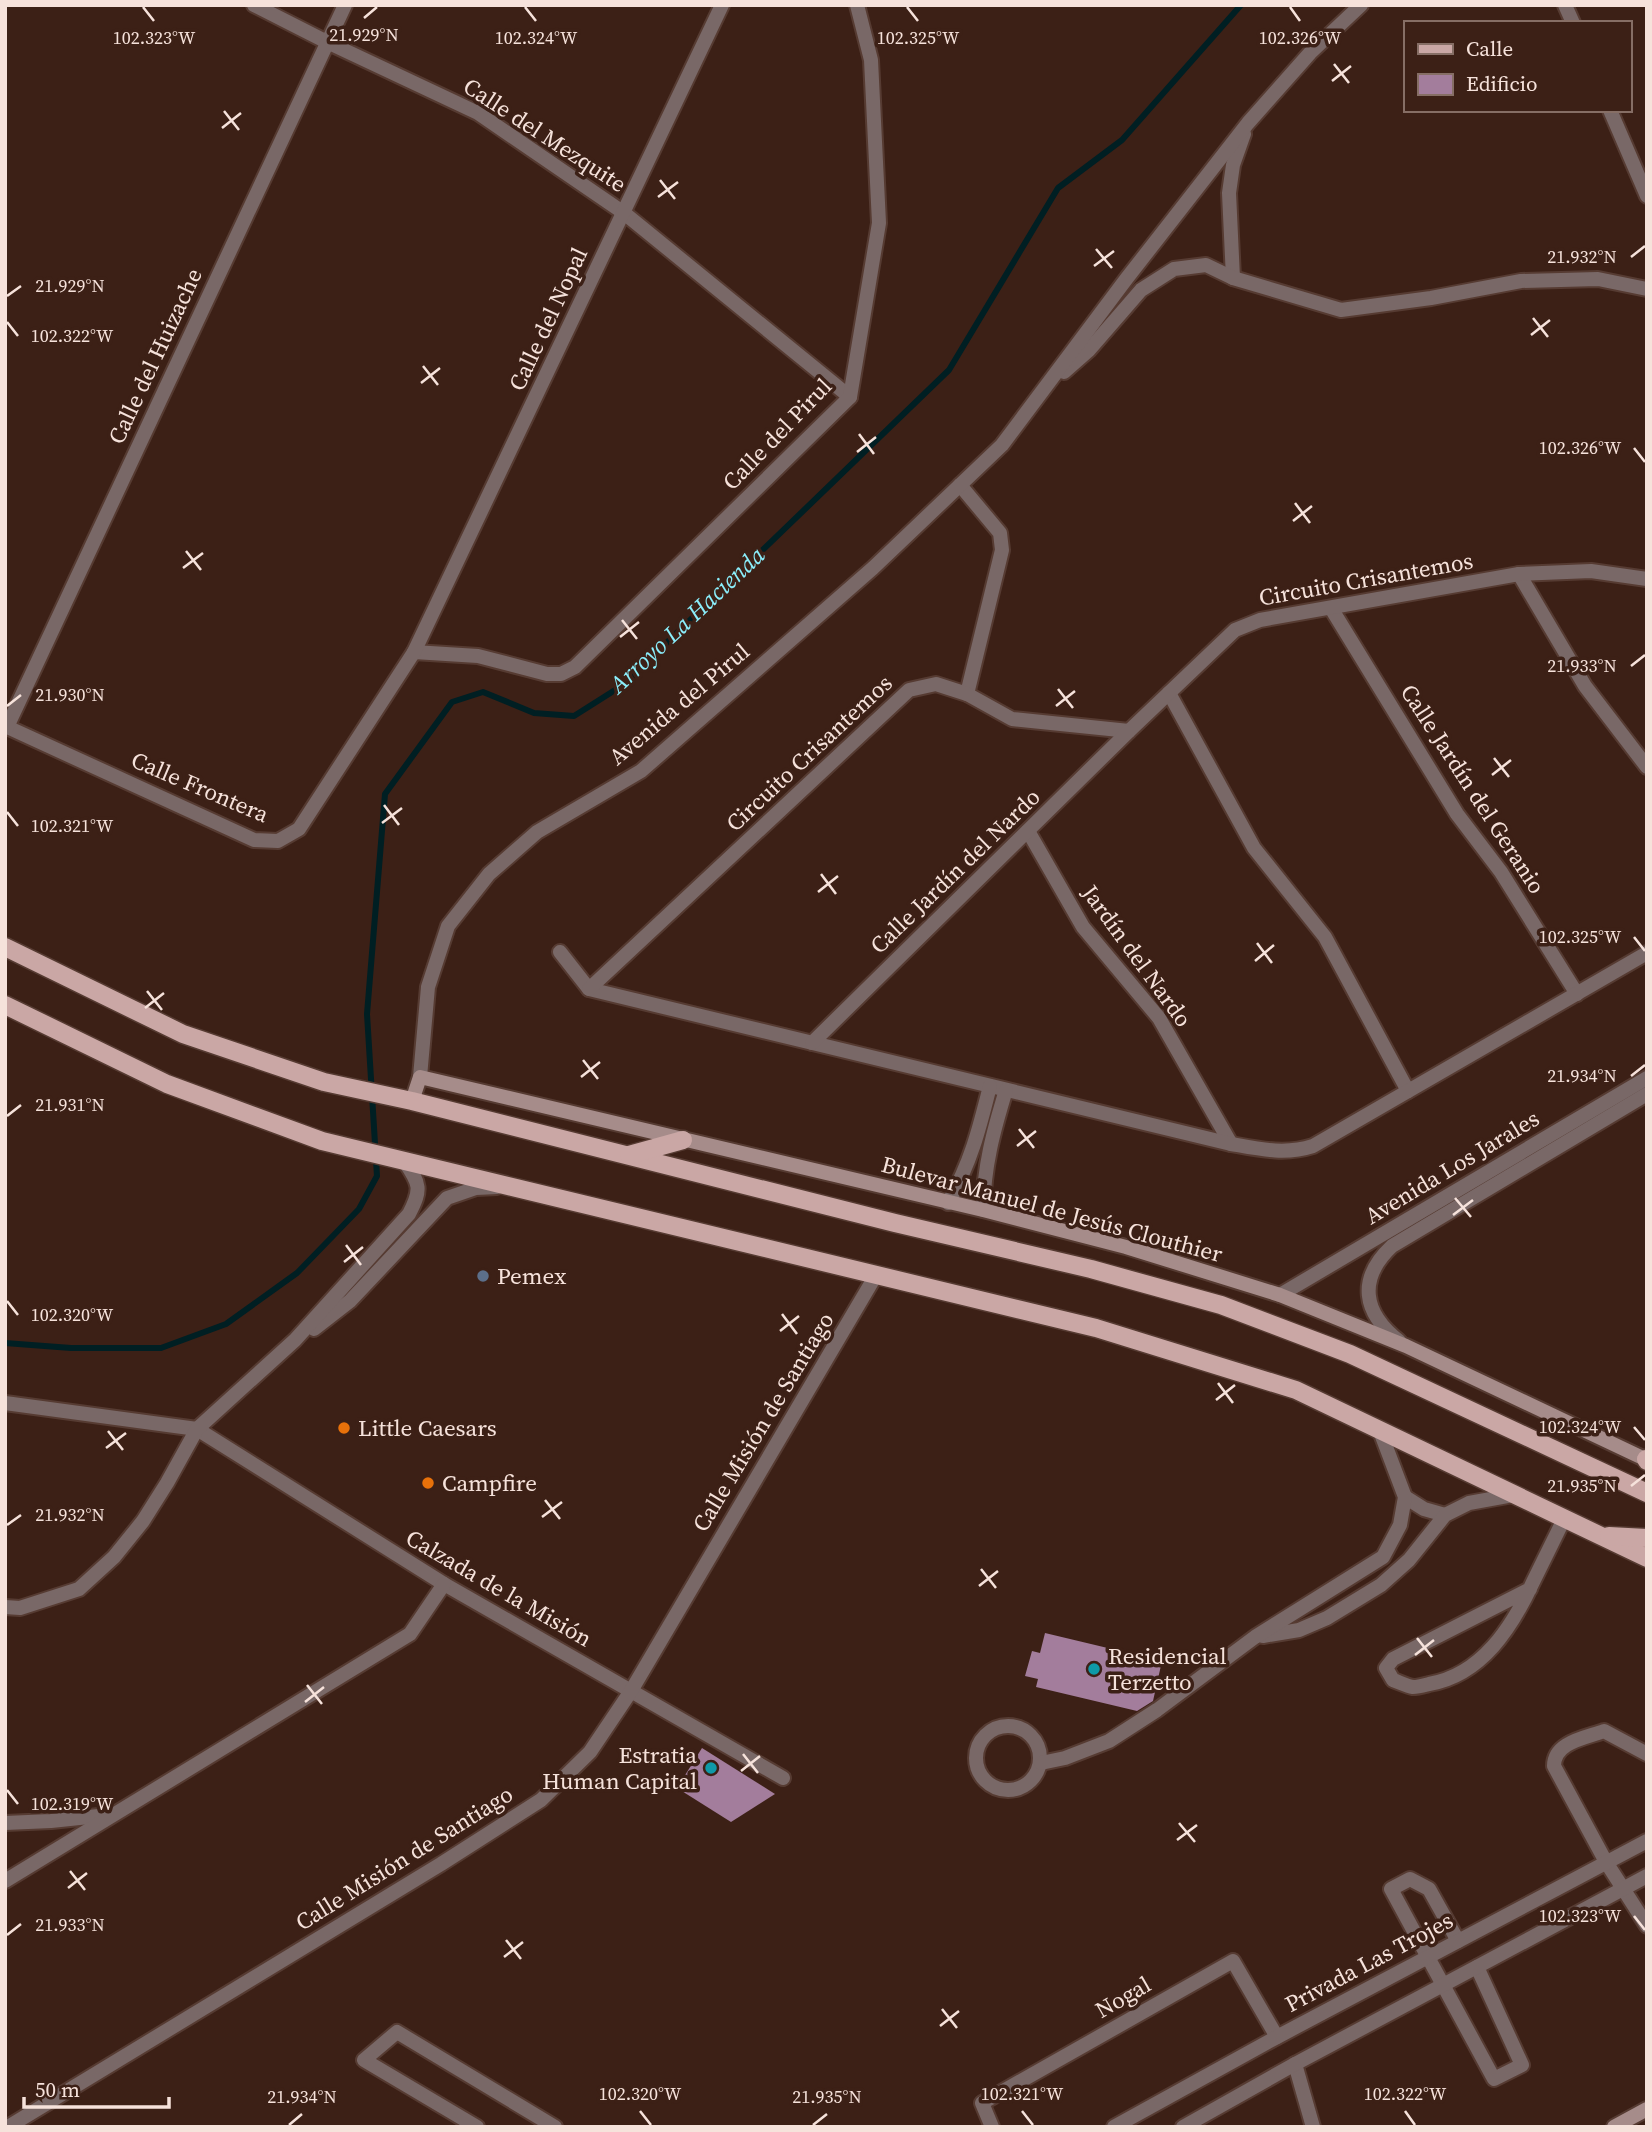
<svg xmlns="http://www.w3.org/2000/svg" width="1652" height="2132" viewBox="0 0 1652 2132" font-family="'Source Serif 4',serif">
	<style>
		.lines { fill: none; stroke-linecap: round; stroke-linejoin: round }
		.stream { stroke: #001f23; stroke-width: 6 }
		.building { fill: #a37d9c }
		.street-casing { stroke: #563b32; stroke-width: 18 }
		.secondary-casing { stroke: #563b32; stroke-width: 18 }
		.primary-casing { stroke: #563b32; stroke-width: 21 }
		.street { stroke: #796867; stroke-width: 14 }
		.secondary { stroke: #a68c8a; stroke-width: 14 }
		.primary { stroke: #caa7a5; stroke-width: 18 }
		.ticks { fill: none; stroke: #f6e2db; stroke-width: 2.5 }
		.service-dot { fill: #5c6f8a; stroke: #3c2016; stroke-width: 2.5 }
		.food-dot { fill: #e8710a; stroke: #3c2016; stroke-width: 2.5 }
		.culture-dot { fill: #0f9aa8; stroke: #3c2016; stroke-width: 2.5 }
		.labels { text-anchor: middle; stroke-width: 7; stroke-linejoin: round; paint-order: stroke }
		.street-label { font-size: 23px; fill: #f6e2db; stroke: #3c2016 }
		.poi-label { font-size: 23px; fill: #f6e2db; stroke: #3c2016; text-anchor: start }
		.water-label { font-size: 24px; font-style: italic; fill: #8beefb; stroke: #3c2016 }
		.ticks-label { font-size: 18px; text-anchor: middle; fill: #f6e2db; stroke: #3c2016; stroke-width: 7; stroke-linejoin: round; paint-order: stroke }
	</style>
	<rect width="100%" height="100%" fill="#3c2016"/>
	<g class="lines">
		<path class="stream" d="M5,1343l66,5h90l65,-24 71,-51 62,-64 18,-33 -10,-162 18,-220 67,-92 31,-10 51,21 40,3 49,-31 326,-315 109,-182 64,-48 119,-135"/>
	</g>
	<g class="building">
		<path d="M1045,1633l117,28 -9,40 -16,10 -101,-24 2,-8 -13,-3 7,-25 8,2z"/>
		<path d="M702,1748l73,46 -44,28 -54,-34z"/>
	</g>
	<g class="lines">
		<g class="street-casing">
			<g id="street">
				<path d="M254,5l73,37 151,71 146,100 226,184"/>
				<path d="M1565,5l8,18"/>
				<path d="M1610,110l37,86"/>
				<path d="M1233,278l-4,-85 4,-28 11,-31"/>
				<path d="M1064,372l25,-22 52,-60 33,-21 32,-4 27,13 108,32 90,-12 90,-17 77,-2 49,10"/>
				<path d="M960,485l40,48 2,17 -35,144"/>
				<path d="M1519,574l66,112 62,81"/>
				<path d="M1331,608l126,206 44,58 76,122"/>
				<path d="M414,652l64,4 69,18h14l14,-7 275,-270 29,-174 -8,-163 -14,-55"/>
				<path d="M1169,693l85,155 71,89 83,154"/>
				<path d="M5,726l249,114 24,1 21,-12 115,-177 308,-647"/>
				<path d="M7,727l338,-722"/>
				<path d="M1028,831l55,96 76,91 72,126"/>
				<path d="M560,952l29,37 642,155c28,5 54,11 82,2l334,-193"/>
				<path d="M589,989l320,-299 27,-6 31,10 45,25 117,12"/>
				<path d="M812,1043l317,-312 106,-101 25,-10 259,-46 72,-3 56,8"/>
				<path d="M420,1077l8,-90 20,-61 41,-52 48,-42 104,-61 232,-203 129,-123 125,-167 121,-155 62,-70 51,-48"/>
				<path d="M948,1203c23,-41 31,-73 42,-117"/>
				<path d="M983,1210c1,-44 10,-78 23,-120"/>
				<path d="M1280,1295l367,-217"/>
				<path d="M314,1329l36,-28 97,-103 29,-10 21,-1"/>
				<path d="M1399,1341c-36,-28 -42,-62 -7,-95l255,-152"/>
				<path d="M5,1403l192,26 247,155 339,194"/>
				<path d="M1405,1497l19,12 21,6"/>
				<path d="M1530,1589l-137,70 -7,9 7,12c6,2 14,6 20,7 5,0 12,-2 16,-3 53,-9 83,-57 104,-102l31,-63"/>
				<path d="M5,1607l15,1 59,-19 35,-32 29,-36 24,-38 30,-54 98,-89 114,-126c13,-25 11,-30 -4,-52"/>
				<path d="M1263,1636l36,-6 28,-12 54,-33 28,-25 36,-45 24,-12 44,-8"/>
				<circle cx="1008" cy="1758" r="32"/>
				<path d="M1647,1754l-43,-23c-19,7 -50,11 -50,35l52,96 41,64"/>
				<path d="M1041,1763l24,-5 44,-17 48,-31 98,-73 128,-80 17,-32 5,-28 -25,-66"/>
				<path d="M5,1823l46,-2 57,-6"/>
				<path d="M5,1881l405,-247 34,-50"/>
				<path d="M1458,1941l-29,-52 -19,-10 -19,10 103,190 28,-14 -45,-98"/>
				<path d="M1295,2064l18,63"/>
				<path d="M8,2127l433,-263 100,-64 49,-48 41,-61 245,-416"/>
				<path d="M477,2127l-113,-67 33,-28 158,95"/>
				<path d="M992,2127l-10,-24 251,-142 44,76"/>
				<path d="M1114,2127l163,-90 370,-196"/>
				<path d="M1183,2127l112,-63 352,-188"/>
			</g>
		</g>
		<g class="secondary-casing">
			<g id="secondary">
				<path d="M412,1101l8,-24 563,133 143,37 154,48 126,51 241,114"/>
				<path d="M1614,2127l33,-18"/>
			</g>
		</g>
		<g class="primary-casing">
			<g id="primary">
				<path d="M5,947l178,87 141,48 88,19 483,122 196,46 130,36 129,49 297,139"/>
				<path d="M5,1005l162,79 155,57 774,187 200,62 351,168"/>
				<path d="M629,1155l54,-15"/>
				<path d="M1646,1459l1,2"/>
				<path d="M1609,1536l38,2"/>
			</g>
		</g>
		<use href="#street" class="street"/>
		<use href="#secondary" class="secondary"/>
		<use href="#primary" class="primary"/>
	</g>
	<path class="ticks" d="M143,7l11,14M525,7l11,14M907,7l11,14M1290,7l10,14M364,18l13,-11M1334,64l15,19M1332,81l19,-15M224,111l15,19M222,128l19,-15M660,180l15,19M658,197l20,-15M1096,249l16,19M1631,257l14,-11M1094,266l20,-15M7,296l14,-10M1533,318l15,19M7,322l11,14M1531,335l19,-15M423,366l15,19M421,383l19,-15M859,434l15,20M1634,448l11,14M857,452l19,-15M1295,503l15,20M1293,521l19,-15M186,551l15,19M183,568l20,-15M622,620l15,19M620,637l19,-15M1631,666l14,-11M1058,689l15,19M7,706l14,-11M1056,706l19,-15M1494,758l15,19M1492,775l19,-15M384,805l15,20M7,812l11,14M382,823l20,-15M821,874l15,20M818,892l20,-16M1634,937l11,14M1257,943l15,20M1255,961l19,-16M147,991l15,19M145,1008l19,-15M583,1060l15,19M1631,1076l14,-11M581,1077l19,-15M7,1116l14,-11M1019,1129l15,19M1017,1146l19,-15M1455,1198l16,19M1453,1215l20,-15M346,1245l15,20M344,1262l19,-15M7,1301l11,14M782,1314l15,20M780,1331l19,-15M1218,1383l15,20M1216,1400l19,-15M1634,1427l11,13M108,1431l15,19M106,1448l20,-15M1631,1486l14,-11M545,1500l15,19M542,1517l20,-15M7,1525l14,-10M981,1569l15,19M979,1586l19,-15M1417,1638l15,19M1415,1655l19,-15M307,1685l15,19M305,1702l19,-15M743,1754l15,19M741,1771l19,-15M7,1790l11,14M1179,1823l16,19M1177,1840l20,-15M70,1871l15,19M68,1888l19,-15M1634,1916l11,14M7,1935l14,-11M506,1940l15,19M504,1957l19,-15M942,2009l15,19M940,2026l19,-15M640,2111l11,14M1022,2111l11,14M1405,2111l10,14M289,2125l13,-11M813,2125l14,-11"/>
	<circle class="service-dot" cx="483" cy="1276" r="7"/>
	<g class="food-dot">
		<circle cx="344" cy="1428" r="7"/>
		<circle cx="428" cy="1483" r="7"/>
	</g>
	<g class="culture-dot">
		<circle cx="1094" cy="1669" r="7"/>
		<circle cx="711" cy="1768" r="7"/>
	</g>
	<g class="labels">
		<g class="street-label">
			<text transform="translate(545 135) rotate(33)" y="8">Calle del Mezquite</text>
			<text transform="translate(548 319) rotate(-65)" y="8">Calle del Nopal</text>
			<text transform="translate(155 356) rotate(-65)" y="8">Calle del Huizache</text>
			<text transform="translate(777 434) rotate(-46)" y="8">Calle del Pirul</text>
			<text transform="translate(1366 579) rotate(-10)" y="8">Circuito Crisantemos</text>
			<text transform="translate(679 704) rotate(-40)" y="8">Avenida del Pirul</text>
			<text transform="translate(809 753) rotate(-43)" y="8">Circuito Crisantemos</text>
			<text transform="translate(200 787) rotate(23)" y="8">Calle Frontera</text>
			<text transform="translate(1473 789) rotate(57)" y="8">Calle Jardín del Geranio</text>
			<text transform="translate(955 871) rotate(-44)" y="8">Calle Jardín del Nardo</text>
			<text transform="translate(1137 956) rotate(54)" y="8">Jardín del Nardo</text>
			<text transform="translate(1452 1167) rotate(-31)" y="8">Avenida Los Jarales</text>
			<text transform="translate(1052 1209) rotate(15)" y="8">Bulevar Manuel de Jesús Clouthier</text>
			<text transform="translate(763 1422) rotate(-59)" y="8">Calle Misión de Santiago</text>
			<text transform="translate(499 1588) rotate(30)" y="8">Calzada de la Misión</text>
			<text transform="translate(404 1858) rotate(-32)" y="8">Calle Misión de Santiago</text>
			<text transform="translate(1369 1962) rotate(-28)" y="8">Privada Las Trojes</text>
			<text transform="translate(1123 1997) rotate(-30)" y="8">Nogal</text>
		</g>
		<g class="poi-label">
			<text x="497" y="1284">Pemex</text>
			<text x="358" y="1436">Little Caesars</text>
			<text x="442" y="1491">Campfire</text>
			<text x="1108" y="1664">Residencial<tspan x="1108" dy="26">Terzetto</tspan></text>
			<text x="697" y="1763" text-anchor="end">Estratia<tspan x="697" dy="26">Human Capital</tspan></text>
		</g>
		<g class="water-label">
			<text transform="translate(687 620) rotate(-43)" y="8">Arroyo La Hacienda</text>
		</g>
	</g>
	<g class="ticks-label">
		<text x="364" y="41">21.929°N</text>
		<text x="154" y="44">102.323°W</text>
		<text x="536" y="44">102.324°W</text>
		<text x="918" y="44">102.325°W</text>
		<text x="1300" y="44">102.326°W</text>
		<text x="1582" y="263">21.932°N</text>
		<text x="70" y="292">21.929°N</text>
		<text x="72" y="342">102.322°W</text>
		<text x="1580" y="454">102.326°W</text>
		<text x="1582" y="672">21.933°N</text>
		<text x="70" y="701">21.930°N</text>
		<text x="72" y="832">102.321°W</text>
		<text x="1580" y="943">102.325°W</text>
		<text x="1582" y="1082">21.934°N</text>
		<text x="70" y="1111">21.931°N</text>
		<text x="72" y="1321">102.320°W</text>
		<text x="1580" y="1433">102.324°W</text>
		<text x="1582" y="1492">21.935°N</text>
		<text x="70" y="1521">21.932°N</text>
		<text x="72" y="1810">102.319°W</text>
		<text x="1580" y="1922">102.323°W</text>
		<text x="70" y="1931">21.933°N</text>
		<text x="640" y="2100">102.320°W</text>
		<text x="1022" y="2100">102.321°W</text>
		<text x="1405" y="2100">102.322°W</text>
		<text x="302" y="2103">21.934°N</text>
		<text x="827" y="2103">21.935°N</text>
	</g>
	<rect width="1652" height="2132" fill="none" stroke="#f6e2db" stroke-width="14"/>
	<rect x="1404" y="21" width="228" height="91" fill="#3c2016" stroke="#866e65" stroke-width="2"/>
	<rect x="1418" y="44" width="35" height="10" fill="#caa7a5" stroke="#866e65" stroke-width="2"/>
	<text x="1466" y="56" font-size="21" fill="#f6e2db">Calle</text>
	<rect x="1418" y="74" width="35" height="21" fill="#a37d9c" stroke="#866e65" stroke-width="2"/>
	<text x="1466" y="91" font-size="21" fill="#f6e2db">Edificio</text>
	<path d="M24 2097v10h145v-10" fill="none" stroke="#f6e2db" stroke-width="3.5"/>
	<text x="35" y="2097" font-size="21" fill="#f6e2db" stroke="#3c2016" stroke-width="5" paint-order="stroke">50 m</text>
</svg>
